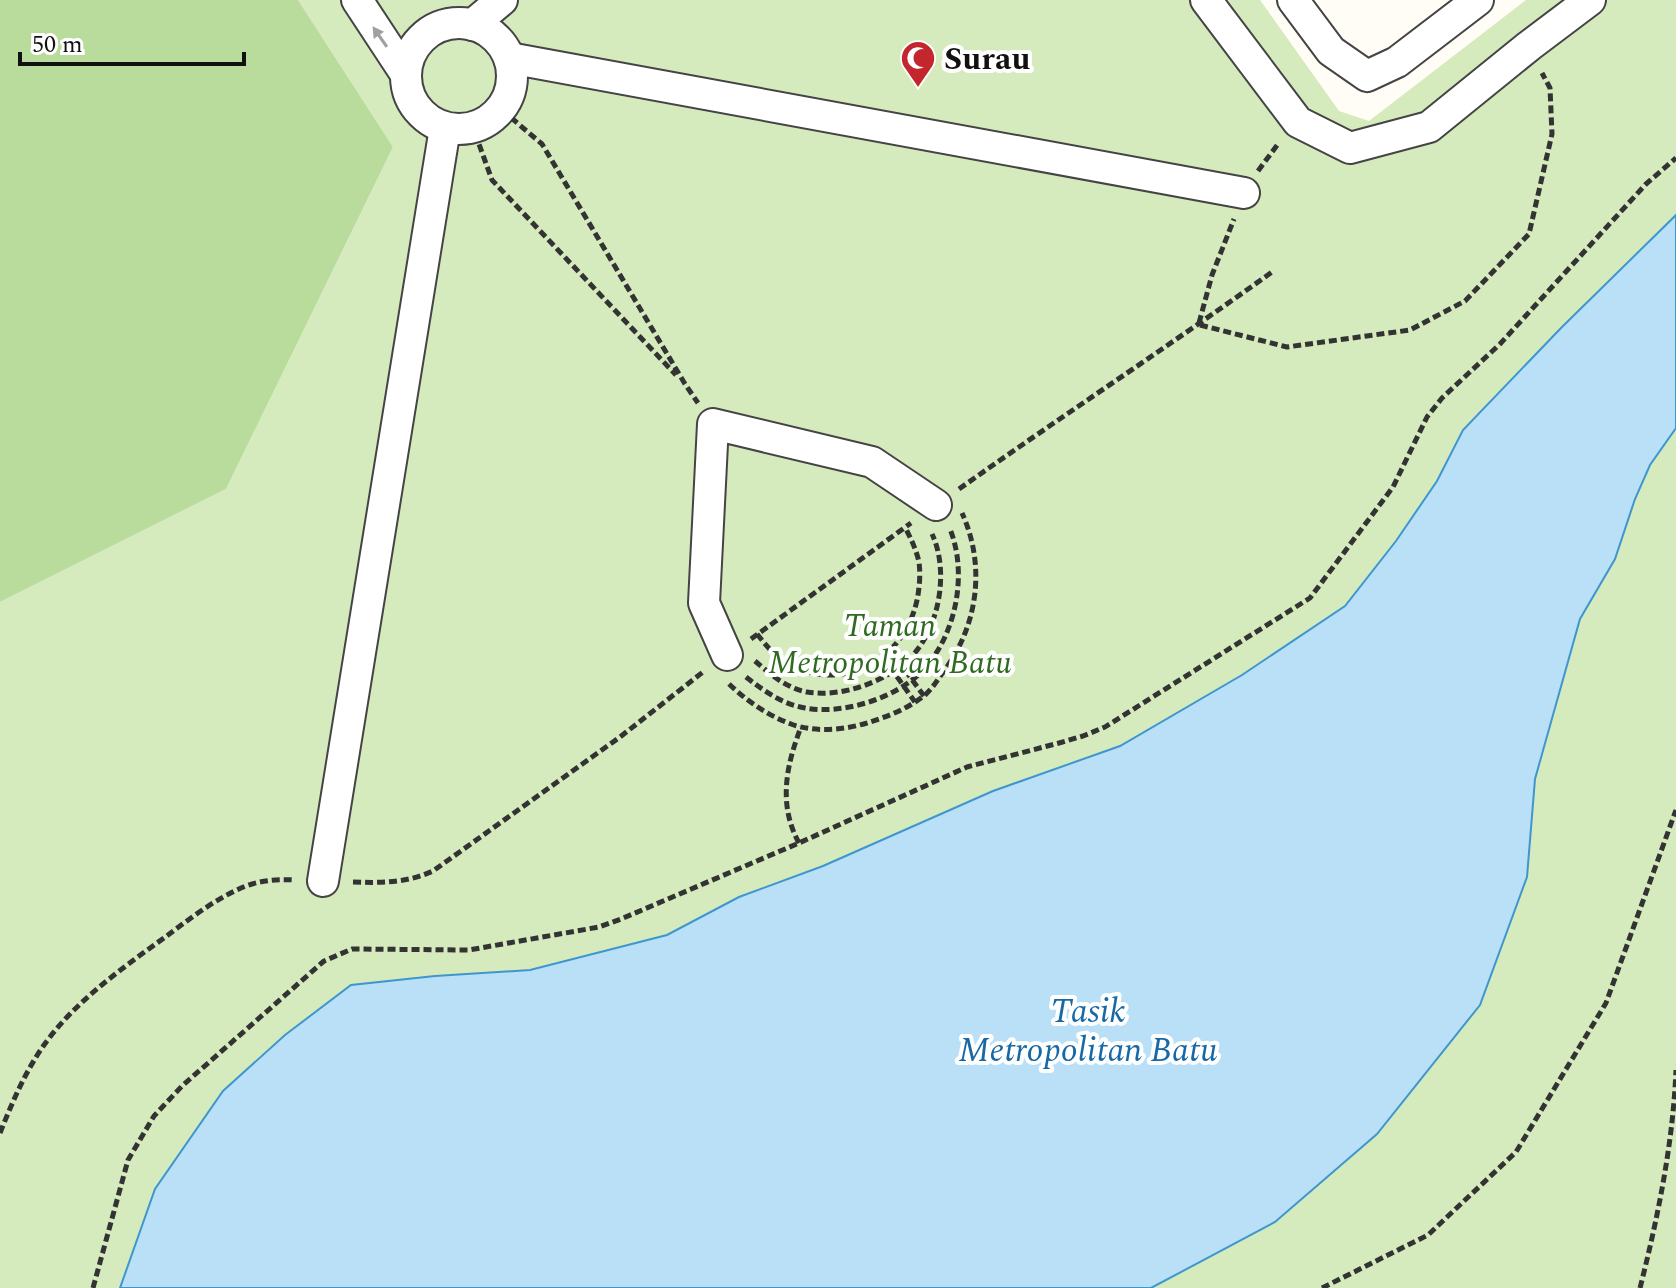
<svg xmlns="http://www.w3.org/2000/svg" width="1676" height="1288" viewBox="0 0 1676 1288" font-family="Spectral,serif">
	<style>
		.green { fill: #d5ebbd }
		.forest { fill: #b9dc9c }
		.water { fill: #b9e0f7; stroke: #3f96cf; stroke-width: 2 }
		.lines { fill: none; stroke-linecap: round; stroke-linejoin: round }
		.minor-casing { stroke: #444; stroke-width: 34 }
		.path { stroke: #333; stroke-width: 5; stroke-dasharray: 8 4; stroke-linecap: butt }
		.minor { stroke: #fff; stroke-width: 30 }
		.oneway { fill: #a0a0a0 }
		.labels { text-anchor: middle; stroke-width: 8; stroke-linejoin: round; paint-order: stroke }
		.poi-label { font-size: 32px; font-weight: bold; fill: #111; stroke: #fff; text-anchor: start }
		.park-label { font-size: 32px; font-style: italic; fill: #2f6b1f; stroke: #fff }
		.water-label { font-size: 34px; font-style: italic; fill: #1768a6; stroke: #fff }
	</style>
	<rect width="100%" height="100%" fill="#fffdf5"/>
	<path class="green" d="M298,0h962l79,111 30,10 157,-121h150v1288h-1676v-686l226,-113 167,-342z"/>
	<path class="forest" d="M0,0h298l95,147 -167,342 -226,113z"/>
	<path class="water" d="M1676,215v213l-26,37 -15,34 -20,60 -35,60 -45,160 -8,98 -47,128 -103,129 -102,88 -124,66h-1031l35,-99 68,-98 62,-56 66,-50 84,-9 95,-6 137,-35 72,-38 84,-31 170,-75 127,-45 122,-71 103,-69 51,-65 41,-60 26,-51 98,-102z"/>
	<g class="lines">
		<g class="minor-casing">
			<g id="minor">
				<path d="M357,0l48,73"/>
				<path d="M1206,0l92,122 52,26 79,-21 100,-81 61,-46"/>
				<path d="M1293,0l38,51 36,25 30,-14 81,-62"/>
				<circle cx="459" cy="76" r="53"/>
				<path d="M472,25l30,-25"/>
				<path d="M509,58l735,135"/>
				<path d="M727,655l-23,-52 9,-179 159,38 64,43"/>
				<path d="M323,881l122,-753"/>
			</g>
		</g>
		<g class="path">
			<path d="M502,110l40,34 143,240 13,19"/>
			<path d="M475,133l17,47 184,195"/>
			<path d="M1258,171l20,-27"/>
			<path d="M1199,323l13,-48 22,-56"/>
			<path d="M1200,325l87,22 123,-17 55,-29 64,-67 23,-100 -2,-46 -8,-15"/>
			<path d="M959,489c103,-73 210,-143 313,-217"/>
			<path d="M757,634c8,10 16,20 26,27 62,38 130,-6 136,-74 1,-8 1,-17 0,-25 -3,-13 -8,-23 -14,-35"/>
			<path d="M751,639l160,-116"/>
			<path d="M891,651l33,45"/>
			<path d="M883,657l32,45"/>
			<path d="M755,661c15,13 31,27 52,31 35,6 82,-11 106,-37 27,-30 36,-85 19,-121"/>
			<path d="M746,677c18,14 36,27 59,31 38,7 93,-10 119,-39 32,-35 44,-95 26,-140"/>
			<path d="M729,684c18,17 38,31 62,40 24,9 55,6 79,-2 19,-6 39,-14 55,-27 8,-7 13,-16 19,-24 34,-46 42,-105 18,-158"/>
			<path d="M799,843c-21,-38 -13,-77 2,-116"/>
			<path d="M353,882c28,1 54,1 80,-11l187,-134 83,-65"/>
			<path d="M0,1133c12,-30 25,-61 44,-88 32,-45 80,-78 124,-110 24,-18 50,-38 78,-49 17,-6 31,-7 49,-6"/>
			<path d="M93,1288l35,-128 26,-44 28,-30 142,-125 28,-12 117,1 130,-23 22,-8 178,-76 168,-76 92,-24 24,-7 22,-9 205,-129 83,-111 34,-70 15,-19 58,-54 146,-160 30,-26"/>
			<path d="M1322,1288l106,-53 88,-83 90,-149 70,-193"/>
			<path d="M1640,1288c18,-71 33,-145 36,-218"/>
		</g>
		<use href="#minor" class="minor"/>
	</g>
	<defs><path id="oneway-solid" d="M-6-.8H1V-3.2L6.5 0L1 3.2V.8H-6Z" transform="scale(2)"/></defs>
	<use class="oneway" href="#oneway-solid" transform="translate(380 37) rotate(-125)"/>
	<defs>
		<g id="mosque-pin" transform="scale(1.8)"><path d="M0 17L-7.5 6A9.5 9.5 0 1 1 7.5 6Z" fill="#c4262e" stroke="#fff"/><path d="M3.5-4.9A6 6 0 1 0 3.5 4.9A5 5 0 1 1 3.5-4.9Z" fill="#fff"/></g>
	</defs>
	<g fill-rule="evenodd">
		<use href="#mosque-pin" x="918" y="58"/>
	</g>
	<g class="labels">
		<g class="poi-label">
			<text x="944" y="69">Surau</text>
		</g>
		<g class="park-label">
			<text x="890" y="636">Taman<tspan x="890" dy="37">Metropolitan Batu</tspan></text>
		</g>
		<g class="water-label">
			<text x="1088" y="1022">Tasik<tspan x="1088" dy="39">Metropolitan Batu</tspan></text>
		</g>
	</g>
	<path d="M20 52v12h224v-12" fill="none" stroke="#111111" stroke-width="4"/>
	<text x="32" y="52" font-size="24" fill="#111111" stroke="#ffffff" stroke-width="6" paint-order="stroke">50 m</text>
</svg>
